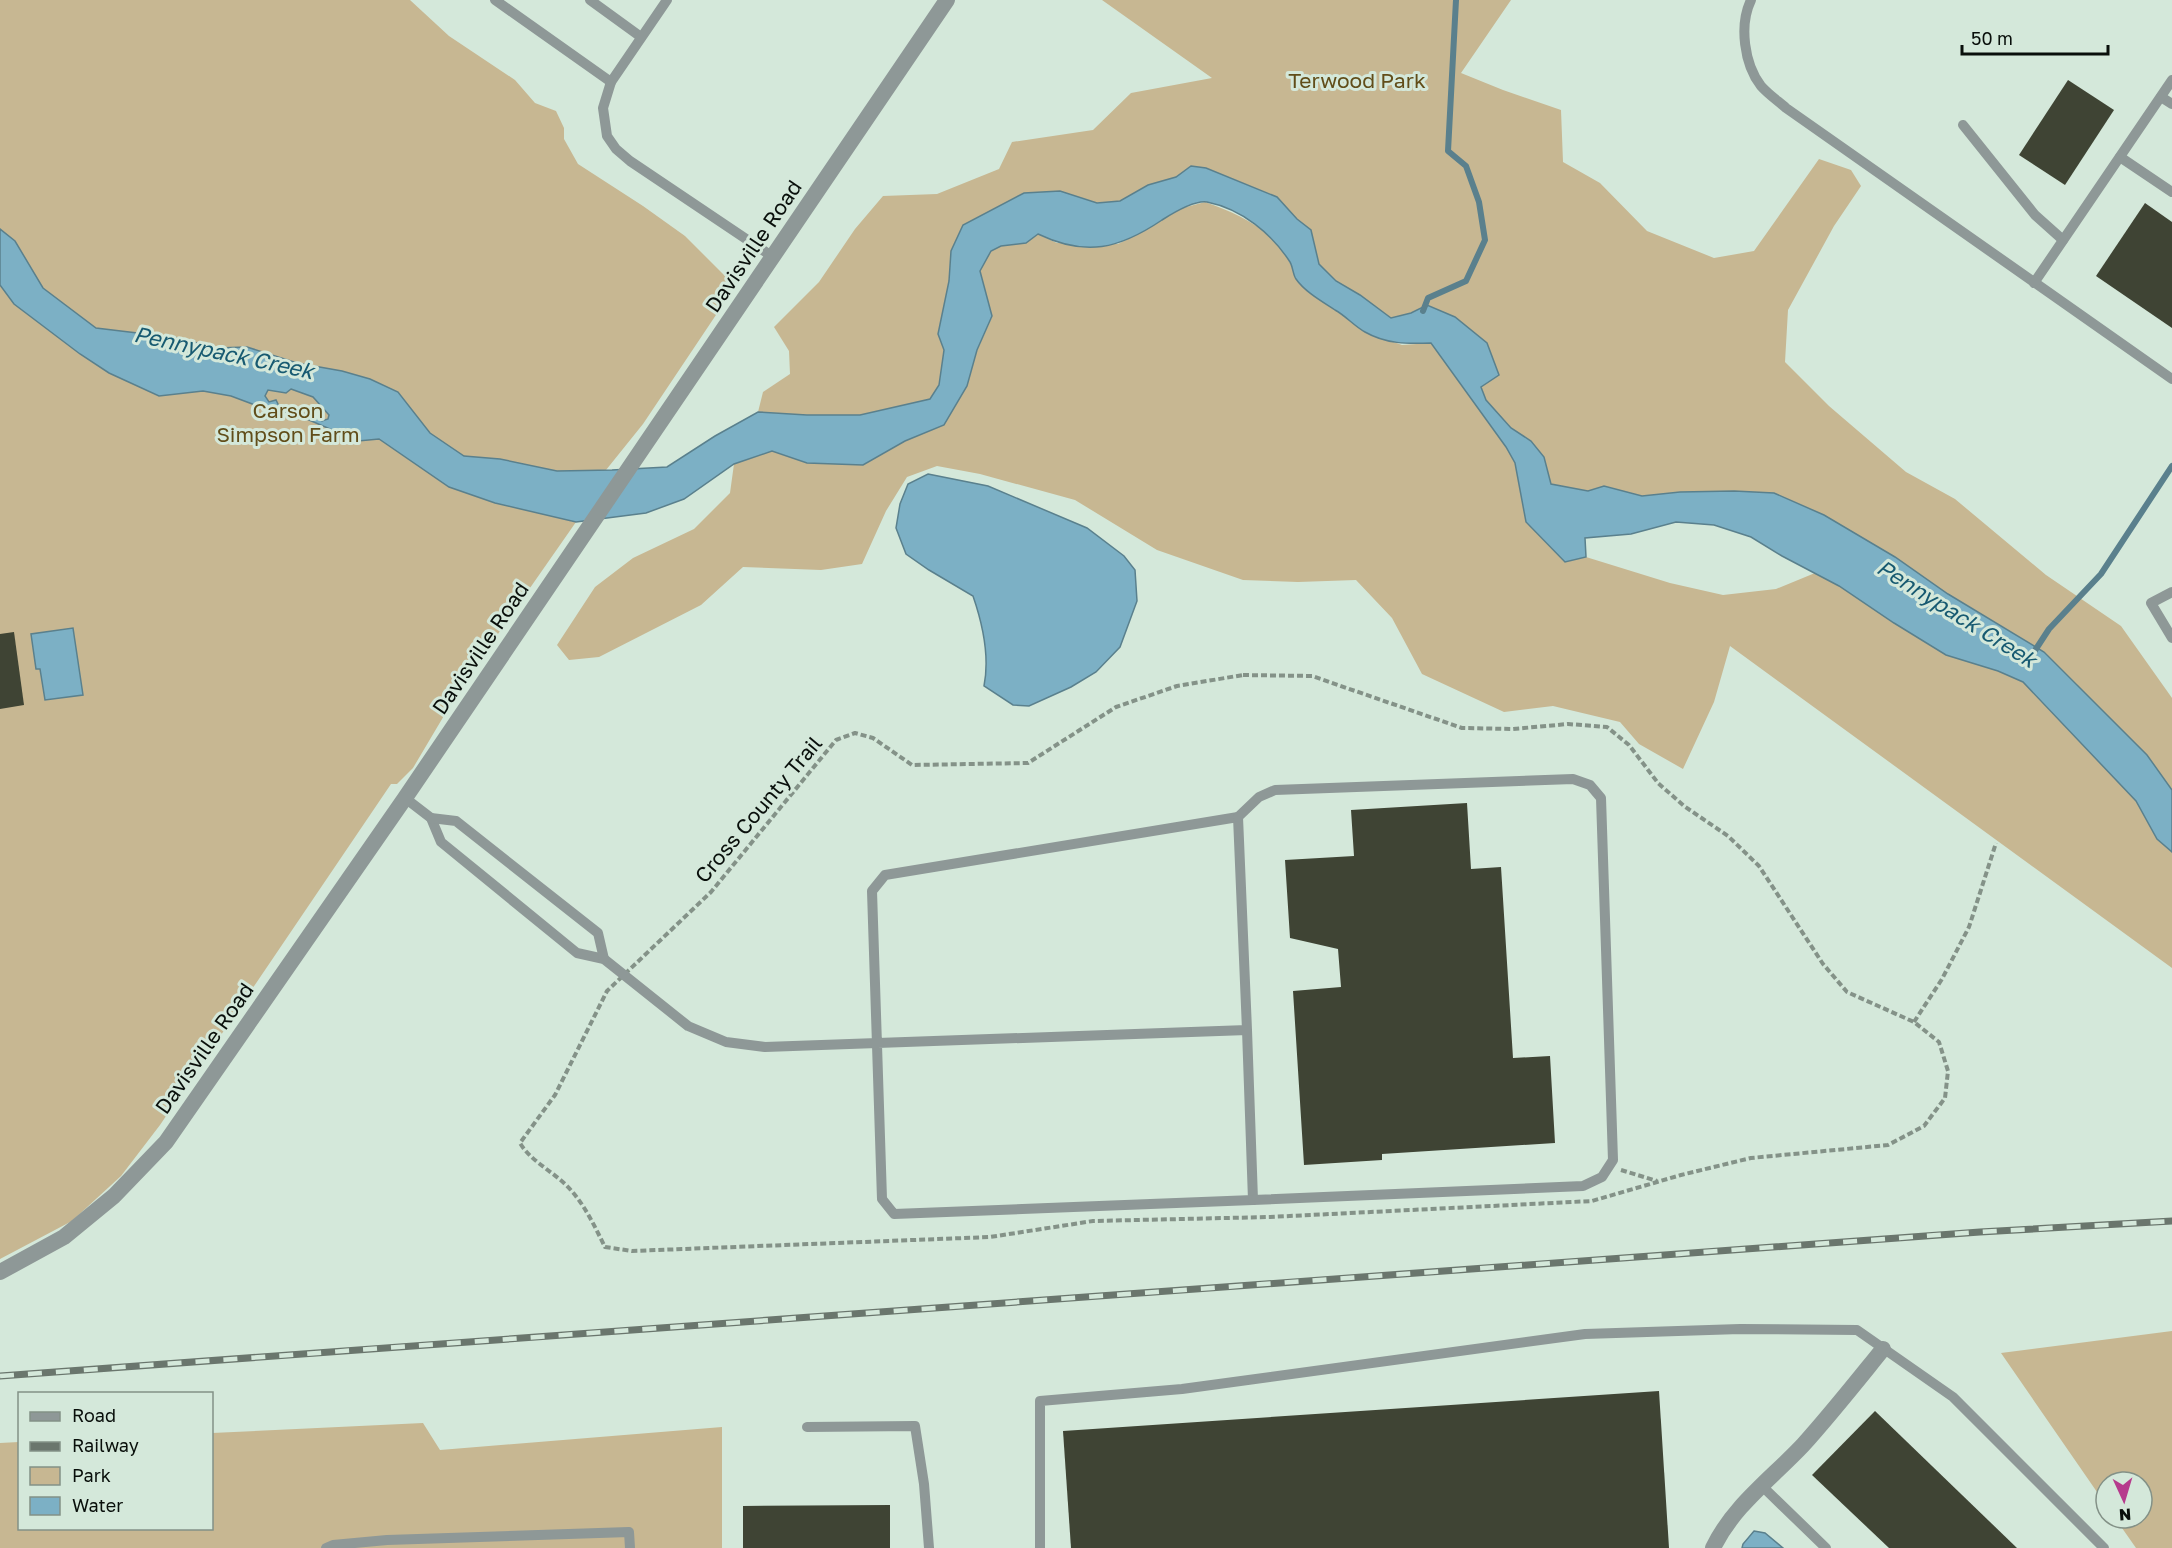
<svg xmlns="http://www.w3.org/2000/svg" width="2172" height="1548" font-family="'Golos Text',sans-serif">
<rect width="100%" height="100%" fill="#d4e8da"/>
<g fill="#c7b792">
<path d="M0,0H410L449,36L515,80L535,103L556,111L564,128V139L578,164L643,206L685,236L728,279L726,300L643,424L606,470L603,471L570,521L576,522L461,687L413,768L397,784H391L160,1125L121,1176L72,1221L0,1259Z"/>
<path d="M1102,0H1511L1461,73L1503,90L1561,110L1563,162L1600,183L1647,231L1714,258L1754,251L1819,159L1851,170L1861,186L1834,226L1788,310L1785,362L1829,406L1906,472L1955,499L2046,575L2121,626L2172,698V790L2147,755L2044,652L1948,594L1895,557L1774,493L1734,491L1680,492L1642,496L1604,486L1588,491L1551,484L1544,457L1531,441L1511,428L1486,400L1481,387L1427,305L1411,313L1391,319L1360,295L1336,281L1319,264L1311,230L1297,219L1277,197L1206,168L1191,166L1176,177L1148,185L1120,201L1097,203L1060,191L1024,193L963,225L951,251L949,281L938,334L944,350L939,385L930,399L860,415H807L758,412L763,392L790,374L789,351L774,327L819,282L855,229L883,196L937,194L999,169L1012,142L1093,130L1131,93L1212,78Z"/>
<path d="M1205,202C1243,215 1286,236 1295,278L1363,331L1402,345L1431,343L1506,447L1515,463L1526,522L1565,562L1586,557L1670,583L1723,595L1776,589L1815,573L1839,586L1894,623L1946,654L1998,671L2023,682L2136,801L2157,839L2172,852V968L1730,646L1714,702L1683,769L1639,744L1620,722L1553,706L1504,712L1422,674L1392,618L1356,580L1298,582L1243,580L1157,550L1075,500L980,474L937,466L907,477L886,511L862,564L821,570L743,567L701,605L599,657L569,660L557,645L595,587L633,558L694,529L730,493L734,464L772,451L807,463L905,441L944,425L992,317L980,271L991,251L1001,246L1026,243L1038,234L1057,243L1118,244L1153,226L1179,209Z"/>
<path d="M2172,1331V1548H2136L2115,1518H2142V1482H2106V1505L2001,1353Z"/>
<path d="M423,1423L440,1450L722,1427V1548H0V1443L19,1442L20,1528H212V1433Z"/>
</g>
<g fill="#7cb0c5" stroke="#5a808d" stroke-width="1.5" fill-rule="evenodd">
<path d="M1191,166L1206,168L1277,197L1297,219L1311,230L1319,264L1336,281L1360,295L1391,318L1411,313L1427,305L1455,317L1487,343L1499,375L1481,387L1486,400L1511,428L1531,441L1544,457L1551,484L1588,491L1604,486L1642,496L1680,492L1734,491L1774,493L1824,515L1895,557L1948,594L2044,652L2147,755L2172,790V852L2157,839L2136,801L2023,682L1998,671L1946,655L1894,623L1839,586L1782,556L1751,537L1714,525L1676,522L1631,534L1585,538L1586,557L1565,562L1526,522L1515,463L1506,447L1431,343C1407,344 1386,344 1365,332C1354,326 1346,316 1335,310C1323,302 1305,292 1296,279C1293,275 1293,267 1290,262C1272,234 1242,209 1207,202C1194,200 1173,213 1162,220C1119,249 1086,257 1038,234L1026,243L1001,246L991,251L980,271L992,316L977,350L967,386L944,425L905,441L863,465L807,463L772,451L734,464L684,499L646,513L576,522L495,503L449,487L379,439L358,441L295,414L271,411L231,396L203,391L159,396L109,373L80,354L14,304L0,285V229L15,241L43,288L96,328L179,338L216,348L247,347L297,363L342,371L370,379L398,392L430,433L464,456L500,459L557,471L612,470L667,467L715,436L758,412L807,415H860L930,399L939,385L944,350L938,334L949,281L951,251L963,225L1024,193L1060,191L1097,203L1120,201L1148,185L1176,177ZM291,389L313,397L329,415L328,419L322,421L314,414H304L295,408H280L276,400L269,402L265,396L268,390L286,393Z"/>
<path d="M928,474L988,486L1087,528L1124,556L1135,570L1137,601L1120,647L1096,672L1071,687L1029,706L1013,705L984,686C990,656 983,625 973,596L929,570L906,554L896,528L900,504L908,484Z"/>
<path d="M73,628L83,695L45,700L40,669H36L31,634Z"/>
<path d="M1754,1531L1765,1533L1783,1548H1742L1743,1544Z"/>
</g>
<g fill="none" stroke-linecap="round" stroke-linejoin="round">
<g stroke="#5a808d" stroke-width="6">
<path d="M1423,311L1428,298L1466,281L1485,240L1479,202L1466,166L1448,151L1456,0"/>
<path d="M2034,652L2049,629L2101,574L2172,466"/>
</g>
</g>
<g fill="#3f4434">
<path d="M2068,80L2114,110L2065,185L2019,155Z"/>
<path d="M2145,203L2172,222V328L2096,276Z"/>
<path d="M14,632L24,705L0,709V634Z"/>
<path d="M1467,803L1471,869L1501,867L1513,1058L1550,1056L1555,1143L1382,1154V1160L1304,1165L1293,991L1341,987L1338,949L1290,938L1285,860L1354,856L1351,810Z"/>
<path d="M1659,1391L1669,1548H1071L1063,1431Z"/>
<path d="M1875,1411L2017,1548H1889L1812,1475Z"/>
<path d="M890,1505V1548H743V1506Z"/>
</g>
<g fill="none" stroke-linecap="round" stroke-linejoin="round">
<g stroke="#849288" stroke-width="4" stroke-dasharray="6 3" stroke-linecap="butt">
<path d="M1243,675L1312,676L1462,728L1513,729L1568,724L1607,727L1629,745L1658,783L1684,806L1728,836L1759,866L1823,964L1847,992L1914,1022L1939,1042L1948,1071L1945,1098L1924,1126L1888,1145L1751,1158L1681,1175L1592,1201L1270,1217L1093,1221L990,1237L632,1251L605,1247C594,1225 583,1201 565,1184C550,1170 530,1160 520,1143L555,1095L607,991L711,892L836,740L855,733L873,738L912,765L1028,763L1116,707L1177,686Z"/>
<path d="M1914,1022L1942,979L1969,927L1996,843"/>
<path d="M1621,1170L1657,1181"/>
</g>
<g stroke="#8e9897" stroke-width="10">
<path d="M495,0L611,82"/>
<path d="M590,0L641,37"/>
<path d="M667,0L611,82L603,108L607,136L616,149L630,161L773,257"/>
<path d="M1751,0C1739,25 1744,64 1761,86C1768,94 1778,101 1786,108L2172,379"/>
<path d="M2161,97L2172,104"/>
<path d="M1963,125L2035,215L2063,240"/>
<path d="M2120,157L2172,192"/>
<path d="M2034,283L2172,80"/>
<path d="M2172,592L2151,603L2172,638"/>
<path d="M405,798L431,818L441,842L577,953L604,959L688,1026L726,1042L765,1047L1247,1030L1238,817L885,875L872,891L882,1199L894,1214L1253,1200L1247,1030"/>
<path d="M1238,817L1259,797L1275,790L1573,779L1590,785L1601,798L1613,1160L1602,1177L1583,1186L1253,1200"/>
<path d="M431,818L456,821L598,933L604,959"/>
<path d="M807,1427L915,1426L924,1484L929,1548"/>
<path d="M1761,1485L1826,1548"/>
<path d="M326,1548L333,1545L387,1540L629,1532L630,1548"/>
<path d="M1040,1548V1401L1182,1389L1585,1334L1740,1329L1857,1330L1953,1397L2104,1548"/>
</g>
<path stroke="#8e9897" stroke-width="16" d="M1713,1548C1733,1506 1772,1478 1803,1445C1831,1414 1857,1381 1883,1349"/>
<path stroke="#8e9897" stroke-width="16" d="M0,1272L64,1237L114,1196L166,1142L405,798L947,0"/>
<g stroke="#6a766d" stroke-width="7">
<path id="rail" d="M0,1376L1980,1232L2172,1221"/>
</g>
<use href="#rail" stroke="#d4e8da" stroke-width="4.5" stroke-dasharray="14" stroke-linecap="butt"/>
</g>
<g text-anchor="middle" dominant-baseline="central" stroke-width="6" stroke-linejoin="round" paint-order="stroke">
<g font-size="21" fill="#614d19" stroke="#d4e8da">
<text x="1357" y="80">Terwood Park</text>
<text x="288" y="410">Carson<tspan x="288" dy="24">Simpson Farm</tspan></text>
</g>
<g font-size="21" fill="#090f0b" stroke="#d4e8da">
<text transform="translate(753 246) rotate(-56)">Davisville Road</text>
<text transform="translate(480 648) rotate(-56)">Davisville Road</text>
<text transform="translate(758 809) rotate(-50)">Cross County Trail</text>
<text transform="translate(204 1048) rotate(-55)">Davisville Road</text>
</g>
<g font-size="22" font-style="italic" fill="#175a71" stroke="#d4e8da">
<text transform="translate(224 352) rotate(12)">Pennypack Creek</text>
<text transform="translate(1957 613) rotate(32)">Pennypack Creek</text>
</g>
</g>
<rect x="18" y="1392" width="195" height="138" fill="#d4e8da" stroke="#839187" stroke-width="1.5"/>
<rect x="30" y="1412" width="30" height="9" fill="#8e9897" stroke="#839187" stroke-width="1.5"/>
<text x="72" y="1422" font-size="18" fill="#090f0b">Road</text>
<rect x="30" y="1442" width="30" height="9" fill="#6a766d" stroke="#839187" stroke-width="1.5"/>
<text x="72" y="1452" font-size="18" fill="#090f0b">Railway</text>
<rect x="30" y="1467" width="30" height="18" fill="#c7b792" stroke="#839187" stroke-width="1.5"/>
<text x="72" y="1482" font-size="18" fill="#090f0b">Park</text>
<rect x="30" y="1497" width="30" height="18" fill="#7cb0c5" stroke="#839187" stroke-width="1.5"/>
<text x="72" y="1512" font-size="18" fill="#090f0b">Water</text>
<g transform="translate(2124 1500) rotate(176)"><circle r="28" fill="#d4e8da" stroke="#839187" stroke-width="1.5"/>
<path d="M0-4.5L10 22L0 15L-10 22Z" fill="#b63b8d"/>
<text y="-9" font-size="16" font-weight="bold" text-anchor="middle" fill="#090f0b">N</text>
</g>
<path d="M1962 45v9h146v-9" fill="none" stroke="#090f0b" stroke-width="3"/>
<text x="1971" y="45" font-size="18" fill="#090f0b" stroke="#d4e8da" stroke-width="4.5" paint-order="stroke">50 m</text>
</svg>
